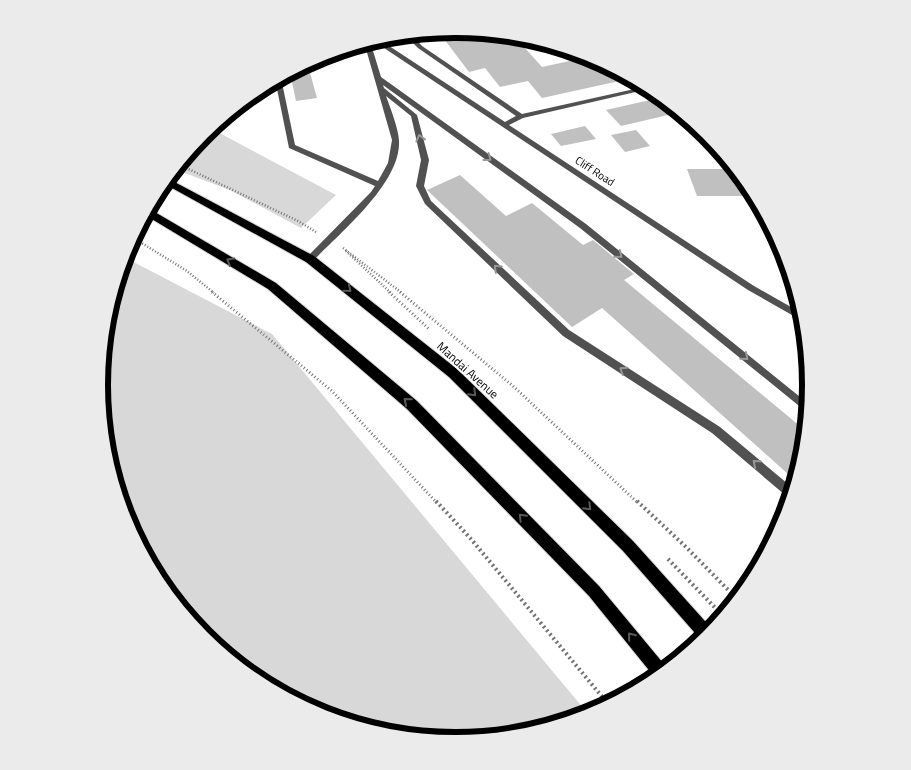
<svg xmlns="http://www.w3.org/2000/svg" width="911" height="770" font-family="'Titillium Web',sans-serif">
<rect width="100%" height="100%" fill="#fff"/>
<g fill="#d8d8d8">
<path d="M210,128L336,195L301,228L230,190L174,169Z"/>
<path d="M124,257L272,334L589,715L525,734L455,741L386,734L319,714L257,681L203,637L159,583L126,521L106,454L99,385L106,315Z"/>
</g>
<g fill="#c0c0c0">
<path d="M456,29L494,33L498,38L492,39L495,42L516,38L542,67L592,56L633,78L542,98L528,81L500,87L485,68L469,72L438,31Z"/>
<path d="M307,62L317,98L296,101L290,72Z"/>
<path d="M663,97L681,112L621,126L606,110Z"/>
<path d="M585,126L596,139L561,146L551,134Z"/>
<path d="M636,130L650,146L625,152L611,135Z"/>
<path d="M687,169H737L757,196H697Z"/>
<path d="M460,175L506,216L532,203L583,245L593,240L634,274L624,280L807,432L805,455L797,482L602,308L572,327L427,190Z"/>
</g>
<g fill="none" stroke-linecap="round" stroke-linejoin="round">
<g stroke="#dbdbdb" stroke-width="2">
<g id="primary">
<path d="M167,178L314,256L457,369L633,541L713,630L702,641L623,551L449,377L306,262L163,183Z"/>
<path d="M148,208L276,283L417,401L599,586L668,669L656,679L589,596L407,409L268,289L145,215Z"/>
</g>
</g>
<g stroke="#737373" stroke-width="2.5" stroke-dasharray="1 2" stroke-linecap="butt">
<path d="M178,164L298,221L316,232"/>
<path d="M132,237L187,271L214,293"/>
<path d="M343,248L402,293"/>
<path d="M346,251L391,293"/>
</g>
<g stroke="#737373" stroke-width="3" stroke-dasharray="1 2.5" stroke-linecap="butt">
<path d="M212,292L332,391L437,503"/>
<path d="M389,292L429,329"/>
<path d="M400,292L513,386L638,503"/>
</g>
<g stroke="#737373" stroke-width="4" stroke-dasharray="2 3" stroke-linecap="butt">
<path d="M436,501L471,539L609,705"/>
<path d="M637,501L686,547L738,600"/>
<path d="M668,559L724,617"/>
</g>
<g fill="#515151" fill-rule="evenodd">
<path d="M410,33L422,46L522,114L648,86L653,88L523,118L509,125L754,286L805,315L806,323L748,290L372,40L377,38L505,122L516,116L418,48L404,34Z"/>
<path d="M370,41L381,77L586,224L810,405L809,414L580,228L383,85L384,88L417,115L429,160L424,186L431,201L569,330L720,427L794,489L791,500L712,433L563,336L425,204L416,186L421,160L411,116L386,96C390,107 399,130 399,141C401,183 341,232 313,261H307V257L371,192L375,186L289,148L275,79L280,77L281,78L295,145L378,181L388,163L392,140L364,42Z"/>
</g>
<use href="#primary" fill="#000" fill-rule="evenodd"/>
</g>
<defs><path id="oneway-chevron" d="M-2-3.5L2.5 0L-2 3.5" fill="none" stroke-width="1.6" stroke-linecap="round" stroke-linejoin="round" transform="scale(1.25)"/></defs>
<g stroke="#979797">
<use href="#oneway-chevron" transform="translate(420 138) rotate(-104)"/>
<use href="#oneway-chevron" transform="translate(488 158) rotate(36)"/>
<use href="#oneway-chevron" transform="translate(619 255) rotate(39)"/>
<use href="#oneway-chevron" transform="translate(497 268) rotate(-137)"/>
<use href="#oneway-chevron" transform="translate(745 357) rotate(40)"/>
<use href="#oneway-chevron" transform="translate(623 370) rotate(-147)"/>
<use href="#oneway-chevron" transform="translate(756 463) rotate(-139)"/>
</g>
<g stroke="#595959">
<use href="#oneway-chevron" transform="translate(230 261) rotate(-149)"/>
<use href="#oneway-chevron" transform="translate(348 289) rotate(39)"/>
<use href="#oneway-chevron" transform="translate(473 393) rotate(45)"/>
<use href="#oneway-chevron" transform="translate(407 401) rotate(-139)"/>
<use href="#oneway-chevron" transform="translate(588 507) rotate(45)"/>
<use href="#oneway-chevron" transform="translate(522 517) rotate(-134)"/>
<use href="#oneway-chevron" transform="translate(631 636) rotate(-129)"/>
</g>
<g text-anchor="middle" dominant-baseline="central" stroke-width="4" stroke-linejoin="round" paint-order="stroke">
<g font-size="11" fill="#000" stroke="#fff">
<text transform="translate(595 171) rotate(33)">Cliff Road</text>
</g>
<g font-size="12" fill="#000" stroke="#fff">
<text transform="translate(468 370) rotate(42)">Mandai Avenue</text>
</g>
</g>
<path d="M0 0H911V770H0ZM108 385a347 347 0 1 1 694 0a347 347 0 1 1-694 0Z" fill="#ebebeb" fill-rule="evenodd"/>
<path fill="none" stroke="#000" stroke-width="6" d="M108 385a347 347 0 1 1 694 0a347 347 0 1 1-694 0Z"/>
</svg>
